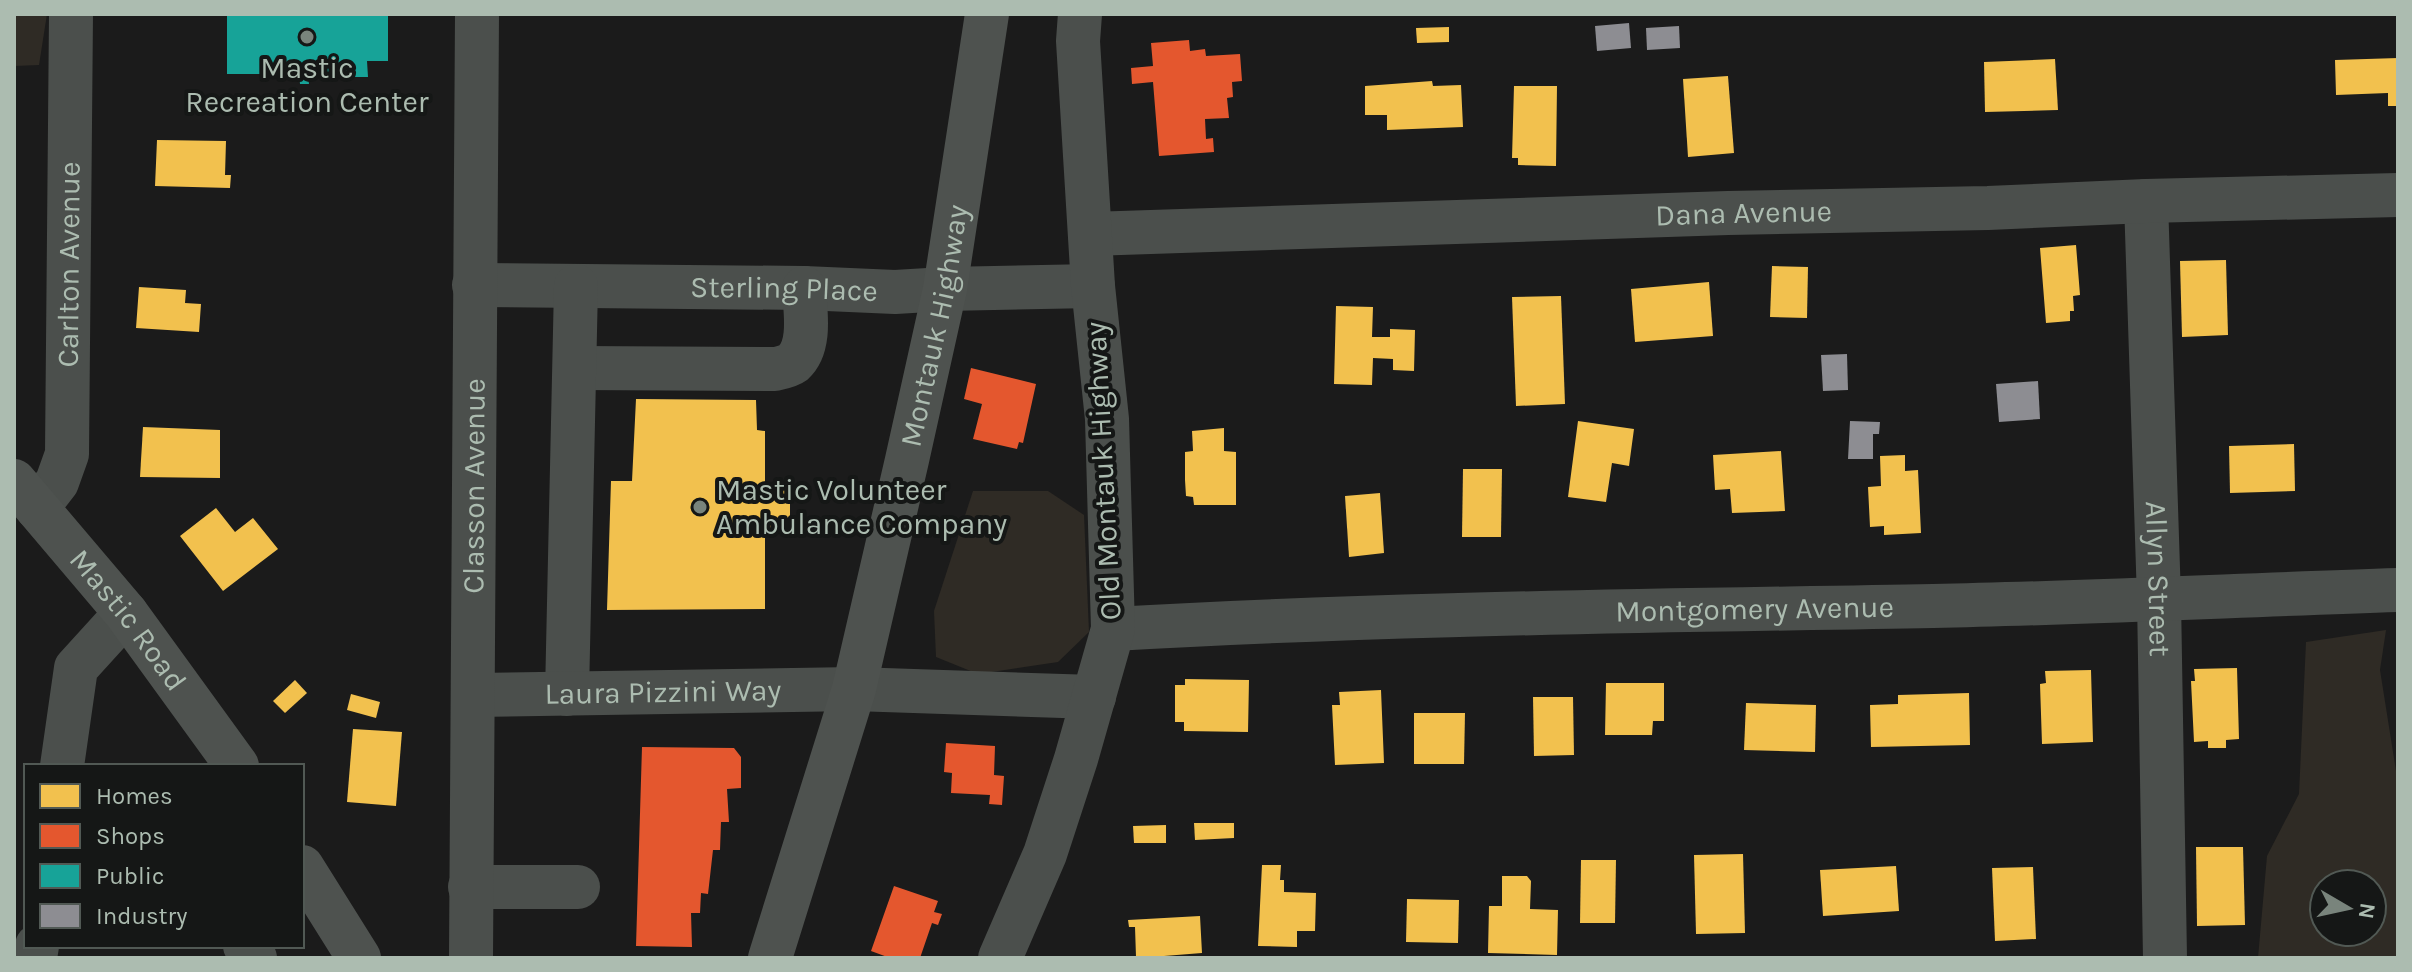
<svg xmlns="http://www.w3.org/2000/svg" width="2412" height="972" font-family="Karla,sans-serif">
<rect width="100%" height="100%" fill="#1b1b1b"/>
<g fill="#2f2b25" fill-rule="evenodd">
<path d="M14,14H47L39,65L14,66Z"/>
<path d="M973,491H1048L1084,515L1089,632L1058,662L978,674L936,657L934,611Z"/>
<path d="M2386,630L2380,670L2396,771L2398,801V958H2258L2267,856L2299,794L2306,642ZM2324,884H2372V932H2324Z"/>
</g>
<g fill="#f2c14e">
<path d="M1449,27V42L1417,43L1416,28Z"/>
<path d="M2398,58V106H2388V93L2336,95L2335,60Z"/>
<path d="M2055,59L2058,110L1985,112L1984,62Z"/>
<path d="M1728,76L1734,153L1688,157L1683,79Z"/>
<path d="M1432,81L1433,86L1461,85L1463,127L1387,130V115H1365V86Z"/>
<path d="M1514,86H1557L1556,166L1518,165V158H1512Z"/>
<path d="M157,140L226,141L225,175H231L230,188L155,186Z"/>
<path d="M2076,245L2080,295L2073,296L2074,311H2070V321L2046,323L2040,248Z"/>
<path d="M2226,260L2228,335L2182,337L2180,261Z"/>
<path d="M1772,266L1808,267L1807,318L1770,317Z"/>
<path d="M1709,282L1713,336L1635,342L1631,289Z"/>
<path d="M139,287L186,290L185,303L201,304L199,332L136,328Z"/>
<path d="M1561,296L1565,404L1516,406L1512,297Z"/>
<path d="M1336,306L1373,307L1372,337H1390V329L1415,330L1414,371L1393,370V359L1373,358L1372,385L1334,384Z"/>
<path d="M636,399L756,400L757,430L765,431V485L790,486V528H765V609L607,610L611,481H632Z"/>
<path d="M1578,421L1634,429L1629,466L1612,463L1606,502L1568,497Z"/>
<path d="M143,427L220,430V478L140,477Z"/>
<path d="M1224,428V451L1236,452V505H1194L1193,497L1186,496L1185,480V452L1193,451L1192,431Z"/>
<path d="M2294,444L2295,491L2230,493L2229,446Z"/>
<path d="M1781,451L1785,511L1732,513L1730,489L1715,490L1713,455Z"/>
<path d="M1905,455V471L1918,470L1921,533L1884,535V526L1870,527L1868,487L1881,486L1880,456Z"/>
<path d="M1463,469H1502L1501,537H1462Z"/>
<path d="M1380,493L1384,553L1349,557L1345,496Z"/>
<path d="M216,508L235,532L253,518L278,549L223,591L180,536Z"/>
<path d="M2237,668L2239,739L2226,740V748H2208V741L2194,742L2191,681H2195L2194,669Z"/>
<path d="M2091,670L2093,742L2042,744L2040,684L2046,683L2045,671Z"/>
<path d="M1185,679L1249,680L1248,732L1184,731V722H1175V685H1185Z"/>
<path d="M295,680L307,693L285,713L273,701Z"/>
<path d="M1606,683H1664V721H1653L1652,735H1605Z"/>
<path d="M1381,690L1384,763L1335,765L1332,705H1340L1339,692Z"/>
<path d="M1969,693L1970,745L1871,747L1870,705L1898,704V695Z"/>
<path d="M351,694L380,702L376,718L347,710Z"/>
<path d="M1533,697H1573L1574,755L1534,756Z"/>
<path d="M1746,703L1816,705L1815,752L1744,750Z"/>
<path d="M1414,713H1465L1464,764H1414Z"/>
<path d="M353,729L402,732L396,806L347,802Z"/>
<path d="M1194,823H1234V838L1195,840Z"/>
<path d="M1166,825V843H1134L1133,826Z"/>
<path d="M2196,847H2243L2245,925L2197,926Z"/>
<path d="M1743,854L1745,933L1696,934L1694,855Z"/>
<path d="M1581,860H1616L1615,923H1580Z"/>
<path d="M1262,865H1281L1280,880H1284V892L1316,893L1315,931H1297V947L1258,946Z"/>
<path d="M1896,866L1899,911L1823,916L1820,870Z"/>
<path d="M2033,867L2036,939L1995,941L1992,868Z"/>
<path d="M1502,876H1527L1531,881L1530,909L1558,910L1557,955L1488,953L1489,906H1502Z"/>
<path d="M1407,899L1459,900L1458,943L1406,942Z"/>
<path d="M1200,916L1202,953L1164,956V958L1136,957L1135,927H1129L1128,920Z"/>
</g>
<g fill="#e4572e">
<path d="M1189,40L1190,51L1205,49L1206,56L1240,54L1242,81L1232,82L1233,97L1227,98L1229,118L1205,119L1206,139L1213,138L1214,152L1159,156L1153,82L1132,84L1131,68L1153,66L1151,43Z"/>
<path d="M971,368L1036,384L1023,443L1019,442L1017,449L973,439L982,404L964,399Z"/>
<path d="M946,743L995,746L994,775L1004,776L1002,805L989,804L990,795L951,793L952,773L944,772Z"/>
<path d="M642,747L734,748L741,757V788L727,789L729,822H721L720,850H713L708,894L701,893L700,913H691L692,947L636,946Z"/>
<path d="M894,886L938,901L934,912L942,914L938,925L932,923L920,958H890L871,951Z"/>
</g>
<path fill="#17a398" d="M227,14H388V61H367L368,77H308L309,84H300L299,74H227Z"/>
<g fill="#8d8d92">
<path d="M1629,23L1631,48L1597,51L1595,26Z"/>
<path d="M1679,26L1680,48L1647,50L1646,28Z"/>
<path d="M1847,354L1848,390L1823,391L1821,355Z"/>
<path d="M2038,381L2040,419L1999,422L1996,384Z"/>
<path d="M1850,421L1880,422L1879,434H1873V459H1848Z"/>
</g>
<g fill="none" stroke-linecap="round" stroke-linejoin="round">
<g stroke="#4b4f4c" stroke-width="44">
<path id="s1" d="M2146,201L2159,599L2165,958"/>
<path id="s2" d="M1090,234L1728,213L1988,208L2146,201L2398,195"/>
<path id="s3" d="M474,285L804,288L895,292L945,289L1093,286"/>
<path d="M576,368L775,369C780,368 789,366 793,363C812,346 805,310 804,288"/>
<path id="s4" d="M37,508L57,482L67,454L71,14"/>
<path id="s5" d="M1113,629C1386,613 1660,611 1933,606C2088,603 2243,595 2398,590"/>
<path d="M567,694L576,286"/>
<path id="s6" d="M473,695L854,689L1094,697"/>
<path d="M62,766L76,668L126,613"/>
<path d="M470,887H578"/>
<path d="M245,946L255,958"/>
<path d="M35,958L37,946"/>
<path id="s7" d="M471,958L477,14"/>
<path d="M1000,958L1045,854L1076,759L1113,629L1107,419L1093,286L1078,41L1080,14"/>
</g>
<g stroke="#4e524f" stroke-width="44">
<path id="s8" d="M14,481L126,613L237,766"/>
<path d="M302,867L359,958"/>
<path id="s9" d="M770,958L854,689L907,460L945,289L987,14"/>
</g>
</g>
<g fill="#79847c" stroke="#151716" stroke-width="3">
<circle cx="307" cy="37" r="8"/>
<circle cx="700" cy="507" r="8"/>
</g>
<g text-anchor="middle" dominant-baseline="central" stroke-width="8" stroke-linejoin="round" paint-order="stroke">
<g font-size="30" fill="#acbcb0" stroke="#151716">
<text x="307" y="68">Mastic<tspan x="307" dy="34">Recreation Center</tspan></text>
<text x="716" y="490" text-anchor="start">Mastic Volunteer<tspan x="716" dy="34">Ambulance Company</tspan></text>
</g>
<g font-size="30" fill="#acbcb0" stroke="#151716">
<text stroke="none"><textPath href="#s2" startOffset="654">Dana Avenue</textPath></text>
<text stroke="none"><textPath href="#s4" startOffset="252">Carlton Avenue</textPath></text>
<text stroke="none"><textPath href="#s3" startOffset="310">Sterling Place</textPath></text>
<text stroke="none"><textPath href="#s9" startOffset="654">Montauk Highway</textPath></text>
<text transform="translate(1103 471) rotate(-93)">Old Montauk Highway</text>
<text stroke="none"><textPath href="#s7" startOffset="472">Classon Avenue</textPath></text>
<text stroke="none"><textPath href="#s1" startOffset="378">Allyn Street</textPath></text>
<text stroke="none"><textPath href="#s5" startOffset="642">Montgomery Avenue</textPath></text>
<text stroke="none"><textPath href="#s8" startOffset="180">Mastic Road</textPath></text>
<text stroke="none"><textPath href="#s6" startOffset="190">Laura Pizzini Way</textPath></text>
</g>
</g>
<rect width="2412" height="972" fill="none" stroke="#acbcb0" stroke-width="32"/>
<rect x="24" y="764" width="280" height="184" fill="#151716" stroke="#515954" stroke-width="2"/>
<rect x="40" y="784" width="40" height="24" fill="#f2c14e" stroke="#515954" stroke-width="2"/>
<text x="96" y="804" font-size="24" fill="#acbcb0">Homes</text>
<rect x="40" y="824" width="40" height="24" fill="#e4572e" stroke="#515954" stroke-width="2"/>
<text x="96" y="844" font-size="24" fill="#acbcb0">Shops</text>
<rect x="40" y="864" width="40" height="24" fill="#17a398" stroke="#515954" stroke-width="2"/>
<text x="96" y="884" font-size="24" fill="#acbcb0">Public</text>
<rect x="40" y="904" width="40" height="24" fill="#8d8d92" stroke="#515954" stroke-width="2"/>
<text x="96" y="924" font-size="24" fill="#acbcb0">Industry</text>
<g transform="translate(2348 908) rotate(99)"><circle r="38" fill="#151716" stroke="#515954" stroke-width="2"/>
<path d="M0-6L14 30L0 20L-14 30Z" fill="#79847c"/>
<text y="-12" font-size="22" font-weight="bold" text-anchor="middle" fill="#acbcb0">N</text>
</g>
</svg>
